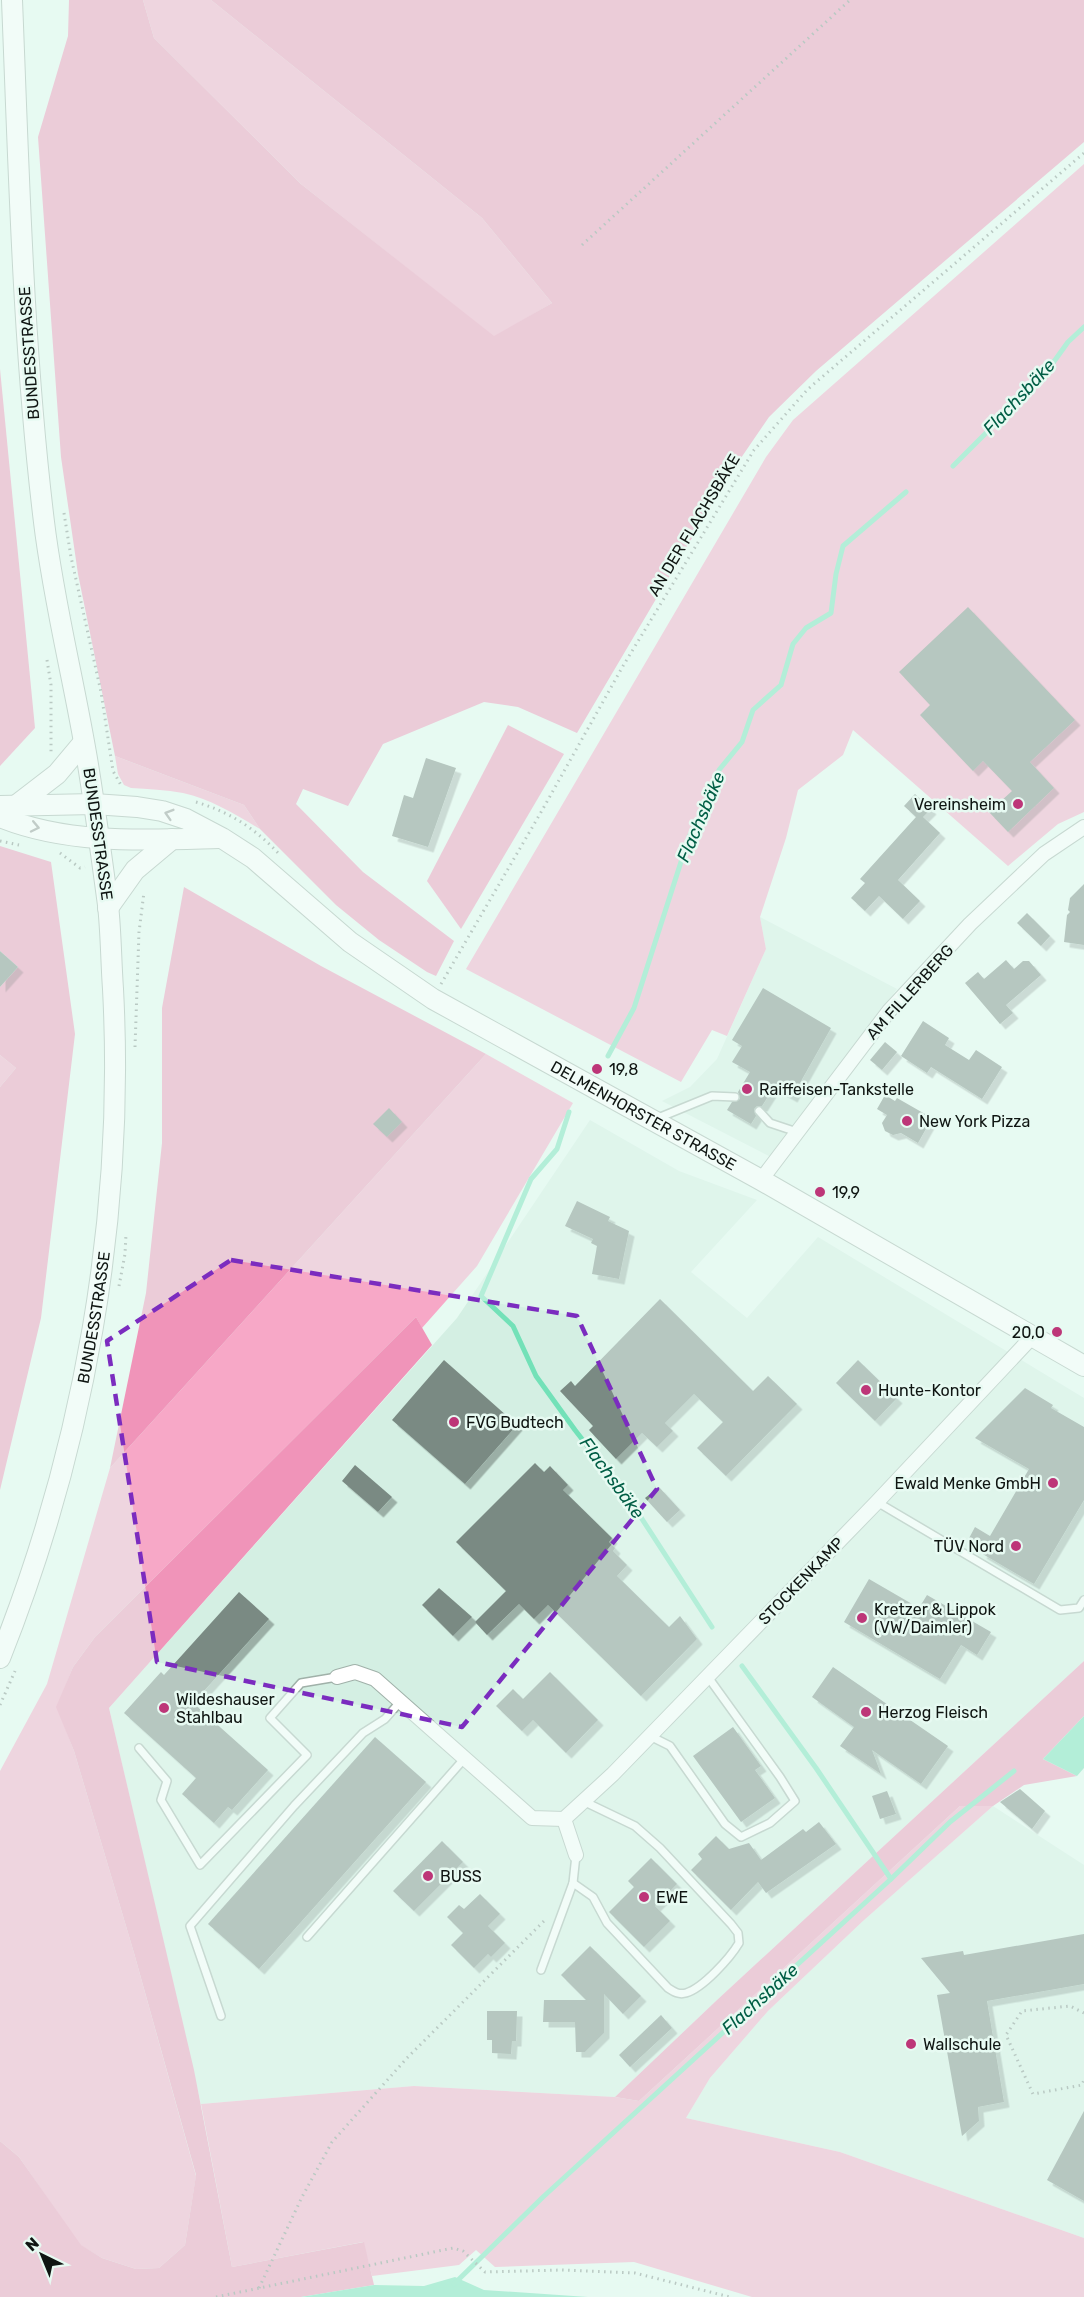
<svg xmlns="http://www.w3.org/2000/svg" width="1084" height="2297" font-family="Rubik,sans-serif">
<defs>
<filter id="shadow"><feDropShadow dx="5.5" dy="5.5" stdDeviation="0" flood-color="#0004"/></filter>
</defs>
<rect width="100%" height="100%" fill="#e7faf2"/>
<g fill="#d4efe3">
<path d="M760,917L897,989L771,1157L662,1101L690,1087L717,1059L766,949Z"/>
<path d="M590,1120L679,1171L757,1200L691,1272L747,1318L818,1237L1084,1398V1661L717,2000L615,2097L414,2086L201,2104L109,1708L457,1318Z"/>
<path d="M993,1806L1084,1865V2238L840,2152L686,2118L710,2078L768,2011L863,1921Z"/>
</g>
<g fill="#f7a8c7">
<path d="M143,0H211L482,218L552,303L494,337L301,184L154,38Z"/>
<path d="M1084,164V812L1058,824L1008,866L853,730L843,755L798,790L786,838L760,917L766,949L727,1036L712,1030L681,1082L466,969L766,457L793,420Z"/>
<path d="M115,756L244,805L260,829C236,815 211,799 183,793C166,790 148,789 131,788L124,785L118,774Z"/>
<path d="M486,1054L573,1103L477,1266L422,1328L416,1317L95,1637L73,1667L57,1707L74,1751L134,1953L196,2176L185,2245L159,2268L136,2269L102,2258L80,2245L19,2157L0,2141V1771L47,1684L110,1468Z"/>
<path d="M0,1055L16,1068L0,1087Z"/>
<path d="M960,1806H993L863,1921L768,2011L710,2078L686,2118L840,2152L1084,2238V2297H752L634,2262L495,2267L476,2250L459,2265L372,2276L363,2242L232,2267L201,2104L414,2086L615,2097L639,2101Z"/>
</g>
<g fill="#f094b9">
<path d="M69,0H143L154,38L301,184L494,336L552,303L482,218L211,0H1084V142L816,371L769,417L728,477L577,733L518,707L484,702L383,744L348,806L303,789L296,804L363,872L454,941L436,976L427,972L379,940L336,905L260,829L244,805L115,756L78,574L61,457L38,137L68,36Z"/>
<path d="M0,369L35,728L0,766Z"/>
<path d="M508,725L564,754L461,929L427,881Z"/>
<path d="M0,846L51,862L75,1034L41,1318L0,1490V1087L16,1068L0,1055V987L18,967L0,951Z"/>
<path d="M184,887L321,966L486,1054L110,1468L146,1293L162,1143V1008Z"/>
<path d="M416,1317L432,1345L109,1708L194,2070L232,2267L364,2242L374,2285L301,2297H0V2141L19,2157L81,2245L102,2258L136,2269L159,2268L185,2245L196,2175L134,1953L74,1751L56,1707L73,1667L95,1637Z"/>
<path d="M1084,1661V1716L1043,1759L1077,1776L1024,1785L993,1806H960L639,2101L615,2097L717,2000Z"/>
</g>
<g fill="#73e1b8">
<path d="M1084,1716V1768L1077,1776L1043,1759Z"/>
<path d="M455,2277L484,2290L588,2297H301L374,2285L424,2286Z"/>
</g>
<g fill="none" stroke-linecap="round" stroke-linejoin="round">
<g stroke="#73e1b8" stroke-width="5">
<path d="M953,466L1045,374L1068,342L1084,327"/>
<path d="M608,1056L634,1008L689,837L716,787L719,770L742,742L753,710L781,685L793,644L806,628L831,613L836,574L843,546L906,492"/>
<path d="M569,1112L557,1149L531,1179L481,1296L513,1326L536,1376L575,1430L631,1502L712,1627"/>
<path d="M891,1879L950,1822L1014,1771"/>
<path d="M454,2284L543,2197L891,1879L816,1768L742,1666"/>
</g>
</g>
<g fill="#7a8a83" filter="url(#shadow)">
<path d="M968,607L1075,720L1030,762L1054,788L1008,832L989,812L1012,791L983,761L973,771L920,715L930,705L899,672Z"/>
<path d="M426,758L456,768L428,847L392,836L404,795L413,798Z"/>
<path d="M915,794L931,809L923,817L940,833L898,880L920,901L903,919L879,896L865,911L851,898L865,883L860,879L916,817L904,806Z"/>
<path d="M1084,884V945L1064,942L1067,915L1070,912L1068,910L1070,898Z"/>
<path d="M1027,913L1050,936L1041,946L1017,923Z"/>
<path d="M0,951L18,967L0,987Z"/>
<path d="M1006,960L1014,969L1023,961H1029L1041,975L1006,1005L1013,1013L1000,1024L965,983L978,972L984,979Z"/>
<path d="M763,988L831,1028L792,1097L774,1087L762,1106H757L754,1109L756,1116L751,1124L727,1110L732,1102L740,1099L738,1092L750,1072L732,1062L742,1046L732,1040Z"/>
<path d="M923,1021L949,1038L945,1045L969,1060L976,1050L1002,1067L982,1099L931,1067L927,1073L901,1056Z"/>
<path d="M885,1042L897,1052L882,1070L870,1060Z"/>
<path d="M885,1095L895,1101L897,1098L932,1118L918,1143L901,1133L893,1135L885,1131L882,1123L887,1115L877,1109Z"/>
<path d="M389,1108L402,1122L387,1137L373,1124Z"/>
<path d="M577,1201L610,1217L608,1221L629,1231L619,1279L592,1274L597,1246L591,1243L593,1239L565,1226Z"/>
<path d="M660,1299L753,1391L768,1376L797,1404L726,1476L697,1448L723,1422L694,1394L665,1423L673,1431L657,1447L642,1433L616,1459L589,1430L593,1426L560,1391L571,1381L575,1386Z"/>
<path d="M444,1360L517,1425L465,1484L392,1420Z"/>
<path d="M858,1360L897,1398L875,1421L836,1383Z"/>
<path d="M1025,1388L1053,1405L1051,1408L1084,1427V1500L1034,1584L981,1553L983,1551L967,1542L975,1527L990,1536L1029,1469L975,1438Z"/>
<path d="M535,1463L544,1472L550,1466L568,1485L563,1490L612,1538L609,1542L615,1548L613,1551L627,1565L617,1576L669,1627L680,1616L697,1639L641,1696L548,1605L534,1619L519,1604L487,1635L475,1622L506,1591L456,1542Z"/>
<path d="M355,1465L392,1497L378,1512L342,1481Z"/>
<path d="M659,1487L680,1510L667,1522L645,1498Z"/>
<path d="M869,1579L919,1608L927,1595L991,1632L977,1655L961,1645L940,1679L844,1622Z"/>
<path d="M439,1588L472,1617L453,1636L422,1605Z"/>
<path d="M239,1592L269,1619L193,1703L268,1770L232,1810L228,1807L214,1823L182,1794L196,1778L124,1713L161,1672L164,1675Z"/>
<path d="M833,1667L948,1746L921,1784L872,1750L881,1774L840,1746L854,1727L812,1697Z"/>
<path d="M550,1672L598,1720L566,1753L533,1720L522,1731L496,1706L513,1689L523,1699Z"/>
<path d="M733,1727L761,1766L755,1770L775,1798L741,1822L693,1756Z"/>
<path d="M375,1737L426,1782L259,1969L208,1924Z"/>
<path d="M1020,1789L1045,1811L1032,1829L1000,1802Z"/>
<path d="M887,1791L896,1814L880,1819L872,1796Z"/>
<path d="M819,1822L836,1844L766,1893L758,1882L731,1910L691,1870L702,1859L698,1854L716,1836L729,1849L749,1843L761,1860L803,1829L806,1832Z"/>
<path d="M442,1841L463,1862L414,1911L393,1891Z"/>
<path d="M651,1858L677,1884L655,1906L670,1921L644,1947L609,1912L634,1887L628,1881Z"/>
<path d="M480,1894L500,1914L488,1926L505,1943L491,1957L488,1954L474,1968L451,1945L463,1933L447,1917L459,1905L464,1909Z"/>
<path d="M1084,1934V1984L987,2001L1004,2102L978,2107L979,2121L962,2136L937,1995L950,1993L921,1958L963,1951L964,1955Z"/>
<path d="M590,1946L641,1996L623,2014L604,1994V2033L585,2052H576L575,2022H543L544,2000H586L561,1975Z"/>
<path d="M487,2011H517L516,2041H512L511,2054L492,2053V2040H487Z"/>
<path d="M661,2015L672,2028L630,2067L619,2055Z"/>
<path d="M1084,2111V2201L1047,2180Z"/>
</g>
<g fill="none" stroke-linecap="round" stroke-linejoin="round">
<g stroke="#a0b1a9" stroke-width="10">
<g id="service">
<path d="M759,1111L770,1123L797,1132"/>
<path d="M658,1118L712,1096L735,1097"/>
<path d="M877,1502L1060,1610L1079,1608L1084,1600"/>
<path d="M650,1736L670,1746L725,1824L741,1837L770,1823L795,1801L780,1777L708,1677"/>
<path d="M139,1748L167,1781L161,1800L200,1865L307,1755L270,1718L301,1683L337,1677"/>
<path d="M573,1883L593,1897L607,1923L668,1988C674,1992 679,1995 686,1993C703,1988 730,1958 739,1943L738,1933L731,1924L660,1848L635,1826L583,1801"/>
<path d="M307,1937L464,1759"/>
<path d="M541,1970L573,1883L576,1855"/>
<path d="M221,2016L190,1926L294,1806L363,1733L385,1719L400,1702"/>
</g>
</g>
<g stroke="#a0b1a9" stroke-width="16">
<g id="minor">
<path d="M761,1180L889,1011L970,924L1044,854L1084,827"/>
<path d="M337,1677L355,1672L375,1679L532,1818L564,1819"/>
<path d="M576,1855L564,1819L613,1774L877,1502L1032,1337"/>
</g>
</g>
<g stroke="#a0b1a9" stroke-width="22">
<g id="secondary">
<path d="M18,804L57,774L83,743"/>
<path id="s1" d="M0,806L94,804L137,807L162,811L186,819L222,838L253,858L350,942L433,999L761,1180L1084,1366"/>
<path d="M0,817C68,845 147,840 219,838"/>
<path d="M108,908L135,870L172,839"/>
<path id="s2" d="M0,1658C84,1447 125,1216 113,989C111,961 111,932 108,905C102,860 96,815 89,771C76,688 54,606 44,522C23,349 19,174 12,0"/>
</g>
</g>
<g stroke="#828f8a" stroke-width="3" stroke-dasharray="1.5 4.5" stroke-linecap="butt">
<path d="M582,245L850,0"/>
<path d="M64,513L71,557L101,692L113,771L122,787"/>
<path d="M47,660L51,685V752"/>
<path d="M196,802C230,812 256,829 280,855"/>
<path d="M0,841L19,845"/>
<path d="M60,853L80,868L85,867"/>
<path d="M441,984L540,814L623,666L754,450L808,389L1084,153"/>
<path d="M135,1047L139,932L144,892"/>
<path d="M119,1286L125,1254L126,1234"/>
<path d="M0,1705L15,1671"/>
<path d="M1084,2013L1070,2006L1022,2011L1006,2035L1033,2094L1082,2085L1084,2080"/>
<path d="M259,2288L302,2197L332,2142L407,2058L547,1918"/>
<path d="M216,2297L453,2248L463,2251L485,2272L562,2270L635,2273L730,2297"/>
</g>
<use href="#service" stroke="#fff" stroke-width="7"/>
<use href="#minor" stroke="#fff" stroke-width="14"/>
<use href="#secondary" stroke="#fff" stroke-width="20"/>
</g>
<defs><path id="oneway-chevron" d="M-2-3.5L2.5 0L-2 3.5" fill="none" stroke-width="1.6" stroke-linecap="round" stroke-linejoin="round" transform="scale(1.5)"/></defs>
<g stroke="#939694">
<use href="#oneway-chevron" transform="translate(169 814) rotate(-163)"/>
<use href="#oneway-chevron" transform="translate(35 827) rotate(12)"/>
</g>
<path d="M0 0H1084V2297H0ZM231,1260L577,1316L657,1489L462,1727L157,1662L107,1341Z" fill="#e7faf2" fill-opacity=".55" fill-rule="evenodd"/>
<path fill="none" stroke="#7b2cbf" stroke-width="4.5" stroke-dasharray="12 8" stroke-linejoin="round" d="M231,1260L577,1316L657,1489L462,1727L157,1662L107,1341Z"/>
<g fill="#bd3678" stroke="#e7faf2" stroke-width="2">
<circle cx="1018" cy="804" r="6"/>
<circle cx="597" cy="1069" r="6"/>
<circle cx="747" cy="1089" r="6"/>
<circle cx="907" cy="1121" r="6"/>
<circle cx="820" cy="1192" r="6"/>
<circle cx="1057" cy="1332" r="6"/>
<circle cx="866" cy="1390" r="6"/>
<circle cx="454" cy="1422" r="6"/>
<circle cx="1053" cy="1483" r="6"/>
<circle cx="1016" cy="1546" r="6"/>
<circle cx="862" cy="1618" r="6"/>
<circle cx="164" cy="1708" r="6"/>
<circle cx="866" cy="1712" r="6"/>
<circle cx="428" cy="1876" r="6"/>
<circle cx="644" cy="1897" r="6"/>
<circle cx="911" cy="2044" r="6"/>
</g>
<g text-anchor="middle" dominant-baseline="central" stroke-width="5" stroke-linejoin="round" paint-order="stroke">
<g font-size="16" fill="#0f1512" stroke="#e7faf2">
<text transform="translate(29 353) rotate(-94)">BUNDESSTRASSE</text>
<text transform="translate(694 525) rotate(-59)">AN DER FLACHSBÄKE</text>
<text transform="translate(98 834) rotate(82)">BUNDESSTRASSE</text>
<text transform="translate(910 992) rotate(-48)">AM FILLERBERG</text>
<text stroke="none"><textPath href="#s1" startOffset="735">DELMENHORSTER STRASSE</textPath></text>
<text stroke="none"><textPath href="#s2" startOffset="354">BUNDESSTRASSE</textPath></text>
<text transform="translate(801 1581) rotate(-46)">STOCKENKAMP</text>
</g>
<g font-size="16" fill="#0f1512" stroke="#e7faf2" text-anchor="start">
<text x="1006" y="804" text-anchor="end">Vereinsheim</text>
<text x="609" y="1069">19,8</text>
<text x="759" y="1089">Raiffeisen-Tankstelle</text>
<text x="919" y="1121">New York Pizza</text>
<text x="832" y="1192">19,9</text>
<text x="1045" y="1332" text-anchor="end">20,0</text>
<text x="878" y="1390">Hunte-Kontor</text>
<text x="466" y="1422">FVG Budtech</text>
<text x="1041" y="1483" text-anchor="end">Ewald Menke GmbH</text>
<text x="1004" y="1546" text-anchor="end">TÜV Nord</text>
<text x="874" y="1609">Kretzer &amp; Lippok<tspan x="874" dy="18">(VW/Daimler)</tspan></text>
<text x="176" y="1699">Wildeshauser<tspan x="176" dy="18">Stahlbau</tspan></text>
<text x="878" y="1712">Herzog Fleisch</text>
<text x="440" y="1876">BUSS</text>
<text x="656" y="1897">EWE</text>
<text x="923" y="2044">Wallschule</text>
</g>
<g font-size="18" font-style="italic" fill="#005e45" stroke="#e7faf2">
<text transform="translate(1019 397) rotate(-47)">Flachsbäke</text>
<text transform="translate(701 817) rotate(-67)">Flachsbäke</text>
<text transform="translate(612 1478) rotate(54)">Flachsbäke</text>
<text transform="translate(760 1999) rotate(-42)">Flachsbäke</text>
</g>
</g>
<g transform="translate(42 2255) rotate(317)" stroke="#e7faf2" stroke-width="4.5" paint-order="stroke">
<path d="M0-4.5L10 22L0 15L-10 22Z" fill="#0f1512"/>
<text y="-9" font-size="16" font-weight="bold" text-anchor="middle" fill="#0f1512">N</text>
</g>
</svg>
